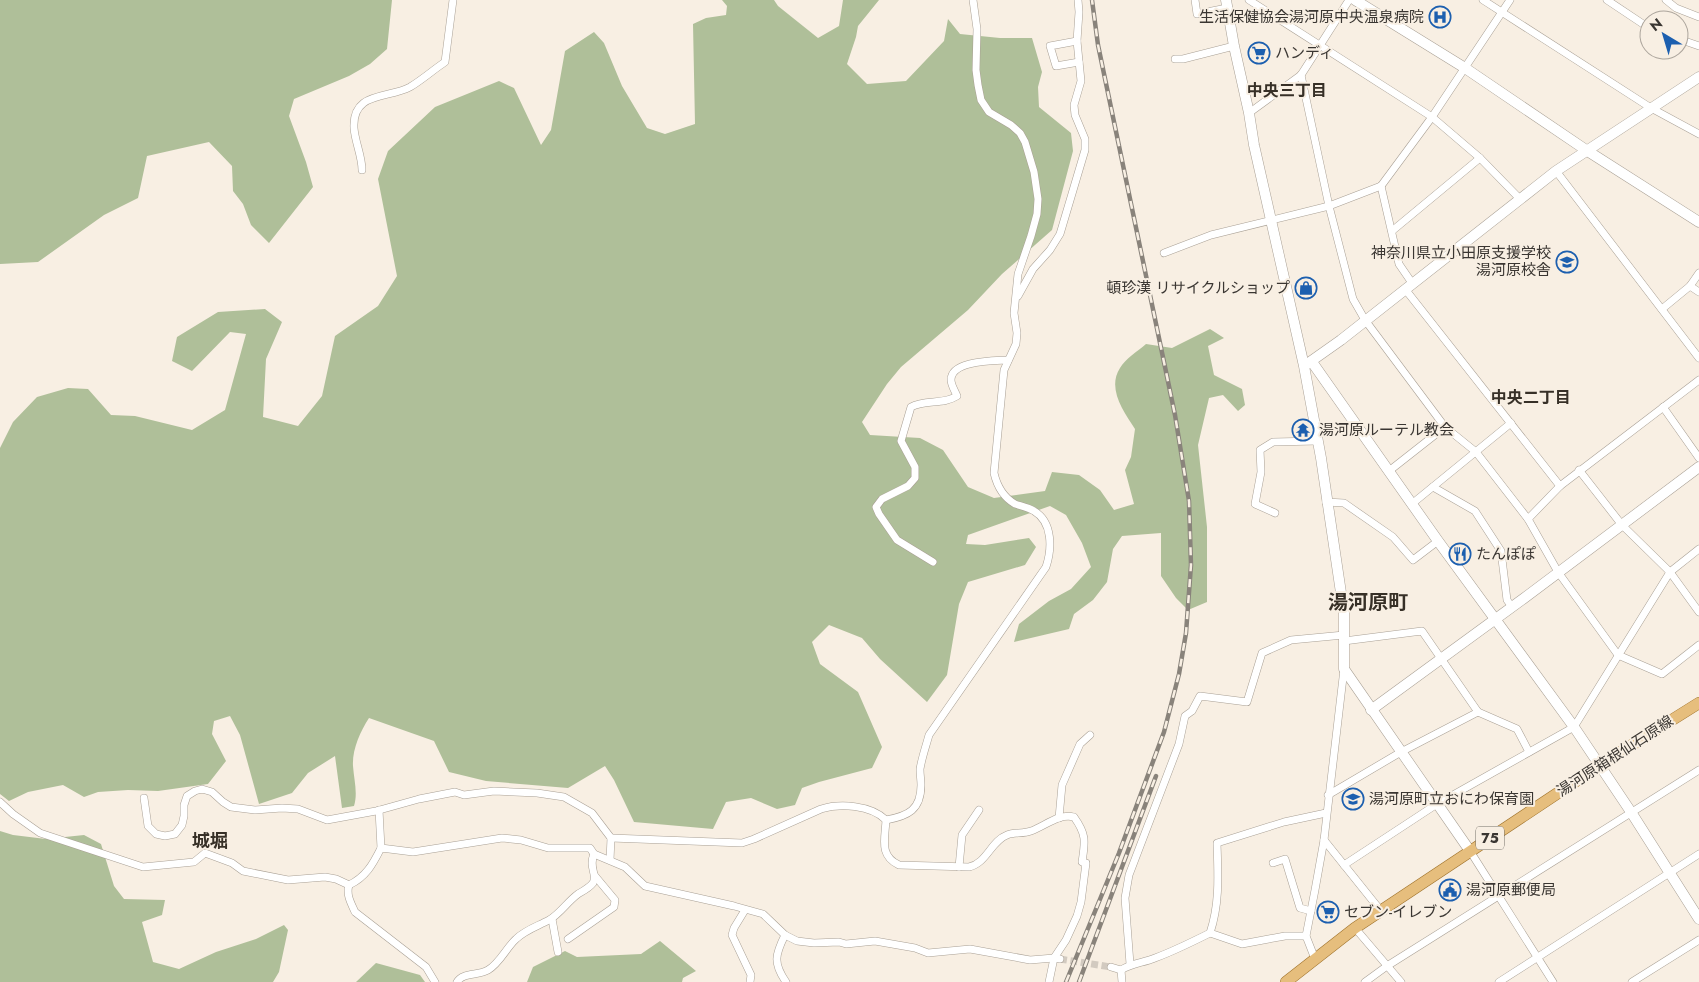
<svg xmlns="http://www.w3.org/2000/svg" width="1699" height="982" font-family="Jost,'Noto Sans JP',sans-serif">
<rect width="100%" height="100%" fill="#f8efe3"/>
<g fill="#afbf99">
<path d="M0,0H392L387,49L370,64L349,76L294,99L289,116L306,162L313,187L269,243L251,225L243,204L233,191L232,166L209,142L147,156L138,198L104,215L38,262L0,264Z"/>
<path d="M722,0H774L778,6L818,38L839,26L843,0H879L858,26L856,37L847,64L867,84L906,81L944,41L948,19L960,34L1000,38H1032L1042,72L1038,87L1039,107L1071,133L1073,151L1052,230L1002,274L968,310L901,367L887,384L862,422L870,435L920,438L943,450L968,487L994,498L1045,491L1052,472L1079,475L1100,490L1114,510L1134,504L1125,470L1131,457L1135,429C1123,411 1107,388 1120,368C1125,359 1138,351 1146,344L1172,348L1210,329L1224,338L1208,346L1214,375L1242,389L1245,405L1238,411L1223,395L1209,398L1198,445L1207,527V602L1188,610L1176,598L1161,576V533L1122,536L1113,549L1107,582L1093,600L1074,614L1069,629L1014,642L1019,624L1049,601L1071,589L1091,567L1082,543L1066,515L1050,506L968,535L966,544L985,545L1029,538L1036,547L1025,565L968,582L959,604L947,675L927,702L880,659L862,638L829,625L812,642L820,664L858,692L882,747L872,768L819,782L802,788L795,805L777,809L751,798L726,802L713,829L634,822L614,780L605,766L568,788L486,781L449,772L434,741L369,718C360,732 352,750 353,766C354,780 358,793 354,806L342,808L335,756L308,773L292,793L259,804L240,735L230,716L214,721L212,734L226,761L208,784L158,791L128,790L98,792L84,797L63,785L28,792L9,801L0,794V448L13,422L37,397L68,388L88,389L111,415L135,416L192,430L225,410L246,334L230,332L192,371L172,361L177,337L218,312L265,309L282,322L266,359L263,417L298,426L322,396L335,336L378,306L397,276L378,179L388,151L435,107L499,81L514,88L541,145L551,130L565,51L594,32L604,43L622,86L647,128L665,134L695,124L693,24L706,18L726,15L727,6Z"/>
<path d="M0,831L13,835L46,839L84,835L101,844L114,886L124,899L165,900L162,915L142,922L153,962L179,969L216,952L256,939L284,925L288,930L279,972L273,982H0Z"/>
<path d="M660,941L696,971L683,978L682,982H527L533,967L565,951L577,957L641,954Z"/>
<path d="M376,963L420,975L425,982H356Z"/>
</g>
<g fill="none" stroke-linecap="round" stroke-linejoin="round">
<path stroke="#d2cac0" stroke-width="7" stroke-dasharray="7 3.5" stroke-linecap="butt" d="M1060,959L1111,967"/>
<g stroke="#a9a095" stroke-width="8">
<g id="street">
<path d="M1195,0L1197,14L1227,8"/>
<path d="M1249,0L1432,117L1480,158L1520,199"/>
<path d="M1483,0L1651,108L1699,134"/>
<path d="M1607,0L1649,28"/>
<path d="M1666,0L1676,8L1699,17"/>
<path d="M1679,39L1699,46"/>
<path d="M1077,41L1050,46L1056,66L1079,62"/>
<path d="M1175,59H1183L1234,46"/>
<path d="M1301,75L1329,206L1353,299L1365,320L1445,427L1476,452L1528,519L1558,572L1618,655L1662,674L1699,645"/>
<path d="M1249,113L1301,75L1349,0"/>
<path d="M362,170C362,156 355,142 354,128C352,91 388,99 410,87C422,80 433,70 445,62L453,0"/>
<path d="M1556,171L1699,358"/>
<path d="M1381,186L1399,264L1412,283"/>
<path d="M1392,231L1480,158"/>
<path d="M1164,253L1211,235L1329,206L1381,186L1432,117L1510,0"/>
<path d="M1690,286L1699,292"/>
<path d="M1405,289L1560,486L1699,380"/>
<path d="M1018,296L1033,269L1050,250L1060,234L1085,150V139L1075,115L1074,105L1081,81L1077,41L1079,12L1078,0"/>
<path d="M1662,309L1690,286L1699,273"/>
<path d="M1663,407L1699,458"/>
<path d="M1579,470L1622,525L1670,572L1699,612"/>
<path d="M1389,471L1445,427"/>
<path d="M1433,487L1475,511L1501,551L1507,600L1512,607"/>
<path d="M1326,502L1344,503L1393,537L1413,560L1438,541"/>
<path d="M1413,503L1511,423"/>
<path d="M1275,513L1255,504L1261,472L1260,450L1273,442L1317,441"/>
<path d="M1528,519L1560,486"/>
<path d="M933,562L897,540L879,514L876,507L882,499L908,486L915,478V467L901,441L911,407C925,399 943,405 957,396C955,391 951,385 951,380C951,360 995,361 1008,360"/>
<path d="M1344,641L1422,631L1478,712L1517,729L1529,752"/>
<path d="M1328,795L1401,752L1478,712"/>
<path d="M144,798L148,826L156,834L165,836L175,834L182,825L184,816V805L187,796L195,791L202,789L212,792L223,802L231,807L255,810L282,808L298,809L327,820L376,811L419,799L455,792L464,795L494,791L537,793L564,797L592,813L611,838L610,860"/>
<path d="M0,802L13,814L40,833L143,867L194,862L205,853L232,863L243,871L288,880L325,877L336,879L349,885C366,877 373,864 381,848L413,852L502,838L521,840L548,848H590L594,854L625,867L645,886L734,906L763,914L785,935L797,941L814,943L839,942L846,944L875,941L915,948L928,953L970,949L1030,960L1054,958L1060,959"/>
<path d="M379,810L381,848"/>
<path d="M1059,818L1062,785L1080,744L1090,735"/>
<path d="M886,820C908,816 921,810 921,785C921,780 920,775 920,769C922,757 926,746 929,735L1046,567C1052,549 1053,522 1034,511C1028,507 1021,506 1015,504C1003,497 997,486 994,473L1004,370L1016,344L1017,333L1014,313L1018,274L1031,236L1037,214L1038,199L1034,172L1025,142L1020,133L1011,125L989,112L981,100L978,85L976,70L977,29L973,0"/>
<path d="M611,838L742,843L754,839L821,809C840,803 871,805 886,820C885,839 879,856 899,865L969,867C987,863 991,841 1007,835C1014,832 1023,834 1031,831C1045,826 1059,813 1074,817C1087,835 1085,842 1082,862L1086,863L1081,902L1077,916L1066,940L1054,958L1049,982"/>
<path d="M1324,840L1381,911"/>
<path d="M1470,851L1553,982"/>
<path d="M1273,863L1285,859L1300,908L1311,911"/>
<path d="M1344,865L1437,804L1574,727L1670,572L1699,549"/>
<path d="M959,867L962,835L979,810"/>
<path d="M349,885C346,895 351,903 355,912L426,967L435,982"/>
<path d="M745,910L734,928L732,935L751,975L750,982"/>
<path d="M552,919L558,952"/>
<path d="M1355,928L1401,982"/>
<path d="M1210,933L1242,944L1285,936H1306"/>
<path d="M785,935C775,955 773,963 786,982"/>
<path d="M568,939L614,907L615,900L595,876"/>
<path d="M1315,959L1306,936L1315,890L1324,840L1344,669"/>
<path d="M1130,964L1125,898L1129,875L1179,744L1185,716L1192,711L1200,696L1247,702L1262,653L1291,640L1344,635"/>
<path d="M1111,967L1121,970"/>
<path d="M1121,970C1132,963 1143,963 1155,958C1174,951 1192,942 1210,933C1220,903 1218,874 1217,843L1284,822L1326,813"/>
<path d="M1121,970L1122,982"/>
<path d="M457,982C463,972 478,976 488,970C500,963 506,948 516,939C525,930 538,926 549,920C560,914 567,902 578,894C583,891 589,888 593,883C598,874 588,868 594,854"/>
<path d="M1365,982L1387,966L1699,770"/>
<path d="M1499,982L1699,854"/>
<path d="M1632,982L1699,940"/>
</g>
</g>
<g stroke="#a9a095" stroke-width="11">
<g id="secondary">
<path d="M1226,0L1234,46L1249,113L1254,145L1304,366L1321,458L1344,613V669L1470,851"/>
<path d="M1355,0L1465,68L1586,150L1699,222"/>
<path d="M1312,362L1438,541L1574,727L1631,812L1699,919"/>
<path d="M1307,364L1341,340L1556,171L1699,77"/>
<path d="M1371,710L1523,599L1699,467"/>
</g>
</g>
<g stroke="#9f722b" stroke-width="12">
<path id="primary" d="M1286,982L1355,928L1600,765L1699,703"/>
</g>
<use href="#street" stroke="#fff" stroke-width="7"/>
<use href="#secondary" stroke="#fff" stroke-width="10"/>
<use href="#primary" stroke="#e6be7d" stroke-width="11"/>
<g stroke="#89837b" stroke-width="4.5">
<g id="rail">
<path d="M1066,982L1119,853L1164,732L1179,674L1186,633L1191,565L1189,501L1175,415L1098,45L1092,0"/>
<path d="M1079,982L1156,776"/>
</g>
</g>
<use href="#rail" stroke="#f8efe3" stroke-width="2.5" stroke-dasharray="8" stroke-linecap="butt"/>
</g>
<defs>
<g id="hospital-ring" transform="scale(1.125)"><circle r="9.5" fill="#f8efe3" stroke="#1c5faf" stroke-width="1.5"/><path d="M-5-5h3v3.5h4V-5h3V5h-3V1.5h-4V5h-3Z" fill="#1c5faf"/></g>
<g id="supermarket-ring" transform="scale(1.125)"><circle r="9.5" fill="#f8efe3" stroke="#1c5faf" stroke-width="1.5"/><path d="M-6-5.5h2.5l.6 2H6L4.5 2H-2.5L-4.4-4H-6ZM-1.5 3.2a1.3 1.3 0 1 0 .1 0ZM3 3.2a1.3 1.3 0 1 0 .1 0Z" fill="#1c5faf"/></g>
<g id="school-ring" transform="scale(1.125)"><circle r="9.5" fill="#f8efe3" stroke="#1c5faf" stroke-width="1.5"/><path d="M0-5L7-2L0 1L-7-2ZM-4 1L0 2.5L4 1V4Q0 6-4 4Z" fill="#1c5faf"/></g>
<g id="shop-ring" transform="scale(1.125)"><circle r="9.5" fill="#f8efe3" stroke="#1c5faf" stroke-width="1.5"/><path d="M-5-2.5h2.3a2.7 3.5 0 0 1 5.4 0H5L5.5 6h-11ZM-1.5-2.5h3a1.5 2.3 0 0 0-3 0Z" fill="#1c5faf"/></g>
<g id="temple-ring" transform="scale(1.125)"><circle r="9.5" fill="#f8efe3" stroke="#1c5faf" stroke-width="1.5"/><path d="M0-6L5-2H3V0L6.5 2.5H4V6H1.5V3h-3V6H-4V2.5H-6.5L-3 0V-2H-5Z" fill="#1c5faf"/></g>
<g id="restaurant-ring" transform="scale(1.125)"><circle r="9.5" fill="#f8efe3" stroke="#1c5faf" stroke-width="1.5"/><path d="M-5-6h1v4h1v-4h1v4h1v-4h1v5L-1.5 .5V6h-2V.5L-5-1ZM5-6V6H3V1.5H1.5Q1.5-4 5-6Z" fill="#1c5faf"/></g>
<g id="civic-ring" transform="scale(1.125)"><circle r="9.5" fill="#f8efe3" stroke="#1c5faf" stroke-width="1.5"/><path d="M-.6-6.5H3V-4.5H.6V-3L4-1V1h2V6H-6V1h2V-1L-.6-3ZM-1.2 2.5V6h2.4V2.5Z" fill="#1c5faf"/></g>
</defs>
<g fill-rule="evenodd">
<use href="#hospital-ring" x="1440" y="17"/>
<use href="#supermarket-ring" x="1259" y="53"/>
<use href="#school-ring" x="1567" y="262"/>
<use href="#shop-ring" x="1306" y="288"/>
<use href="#temple-ring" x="1303" y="430"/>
<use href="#restaurant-ring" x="1460" y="554"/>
<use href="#school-ring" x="1353" y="799"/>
<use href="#civic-ring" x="1450" y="890"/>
<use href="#supermarket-ring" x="1328" y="912"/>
</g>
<g text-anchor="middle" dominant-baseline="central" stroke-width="4" stroke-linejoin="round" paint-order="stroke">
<rect fill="#f8efe3" stroke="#736e67" stroke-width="1" x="1476" y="826.5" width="28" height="23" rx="4"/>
<g font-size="14" font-weight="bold" fill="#3a3632">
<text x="1490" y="838">75</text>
</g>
<g font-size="15" fill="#3a3632" stroke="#f8efe3" text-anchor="start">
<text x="1424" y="17" text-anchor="end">生活保健協会湯河原中央温泉病院</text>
<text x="1275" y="53">ハンディ</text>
<text x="1551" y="253" text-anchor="end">神奈川県立小田原支援学校<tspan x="1551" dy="17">湯河原校舎</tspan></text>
<text x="1290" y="288" text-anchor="end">頓珍漢 リサイクルショップ</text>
<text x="1319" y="430">湯河原ルーテル教会</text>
<text x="1476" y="554">たんぽぽ</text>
<text x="1369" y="799">湯河原町立おにわ保育園</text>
<text x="1466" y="890">湯河原郵便局</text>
<text x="1344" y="912">セブン-イレブン</text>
</g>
<g font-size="15" fill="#3a3632" stroke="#f8efe3">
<text transform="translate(1615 756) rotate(-33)">湯河原箱根仙石原線</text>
</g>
<g font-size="16" font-weight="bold" fill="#373027" stroke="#f8efe3">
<text x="1287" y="90">中央三丁目</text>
<text x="1531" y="397">中央二丁目</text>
</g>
<g font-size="18" font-weight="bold" fill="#373027" stroke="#f8efe3">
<text x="210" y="841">城堀</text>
</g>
<g font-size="20" font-weight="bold" fill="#373027" stroke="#f8efe3">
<text x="1368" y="602">湯河原町</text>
</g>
</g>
<g transform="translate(1664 35) rotate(322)"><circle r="24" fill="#f8efe3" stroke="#aca59c"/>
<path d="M0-4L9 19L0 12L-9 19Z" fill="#1c5faf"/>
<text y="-8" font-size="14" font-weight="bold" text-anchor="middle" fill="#3a3632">N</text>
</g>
</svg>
